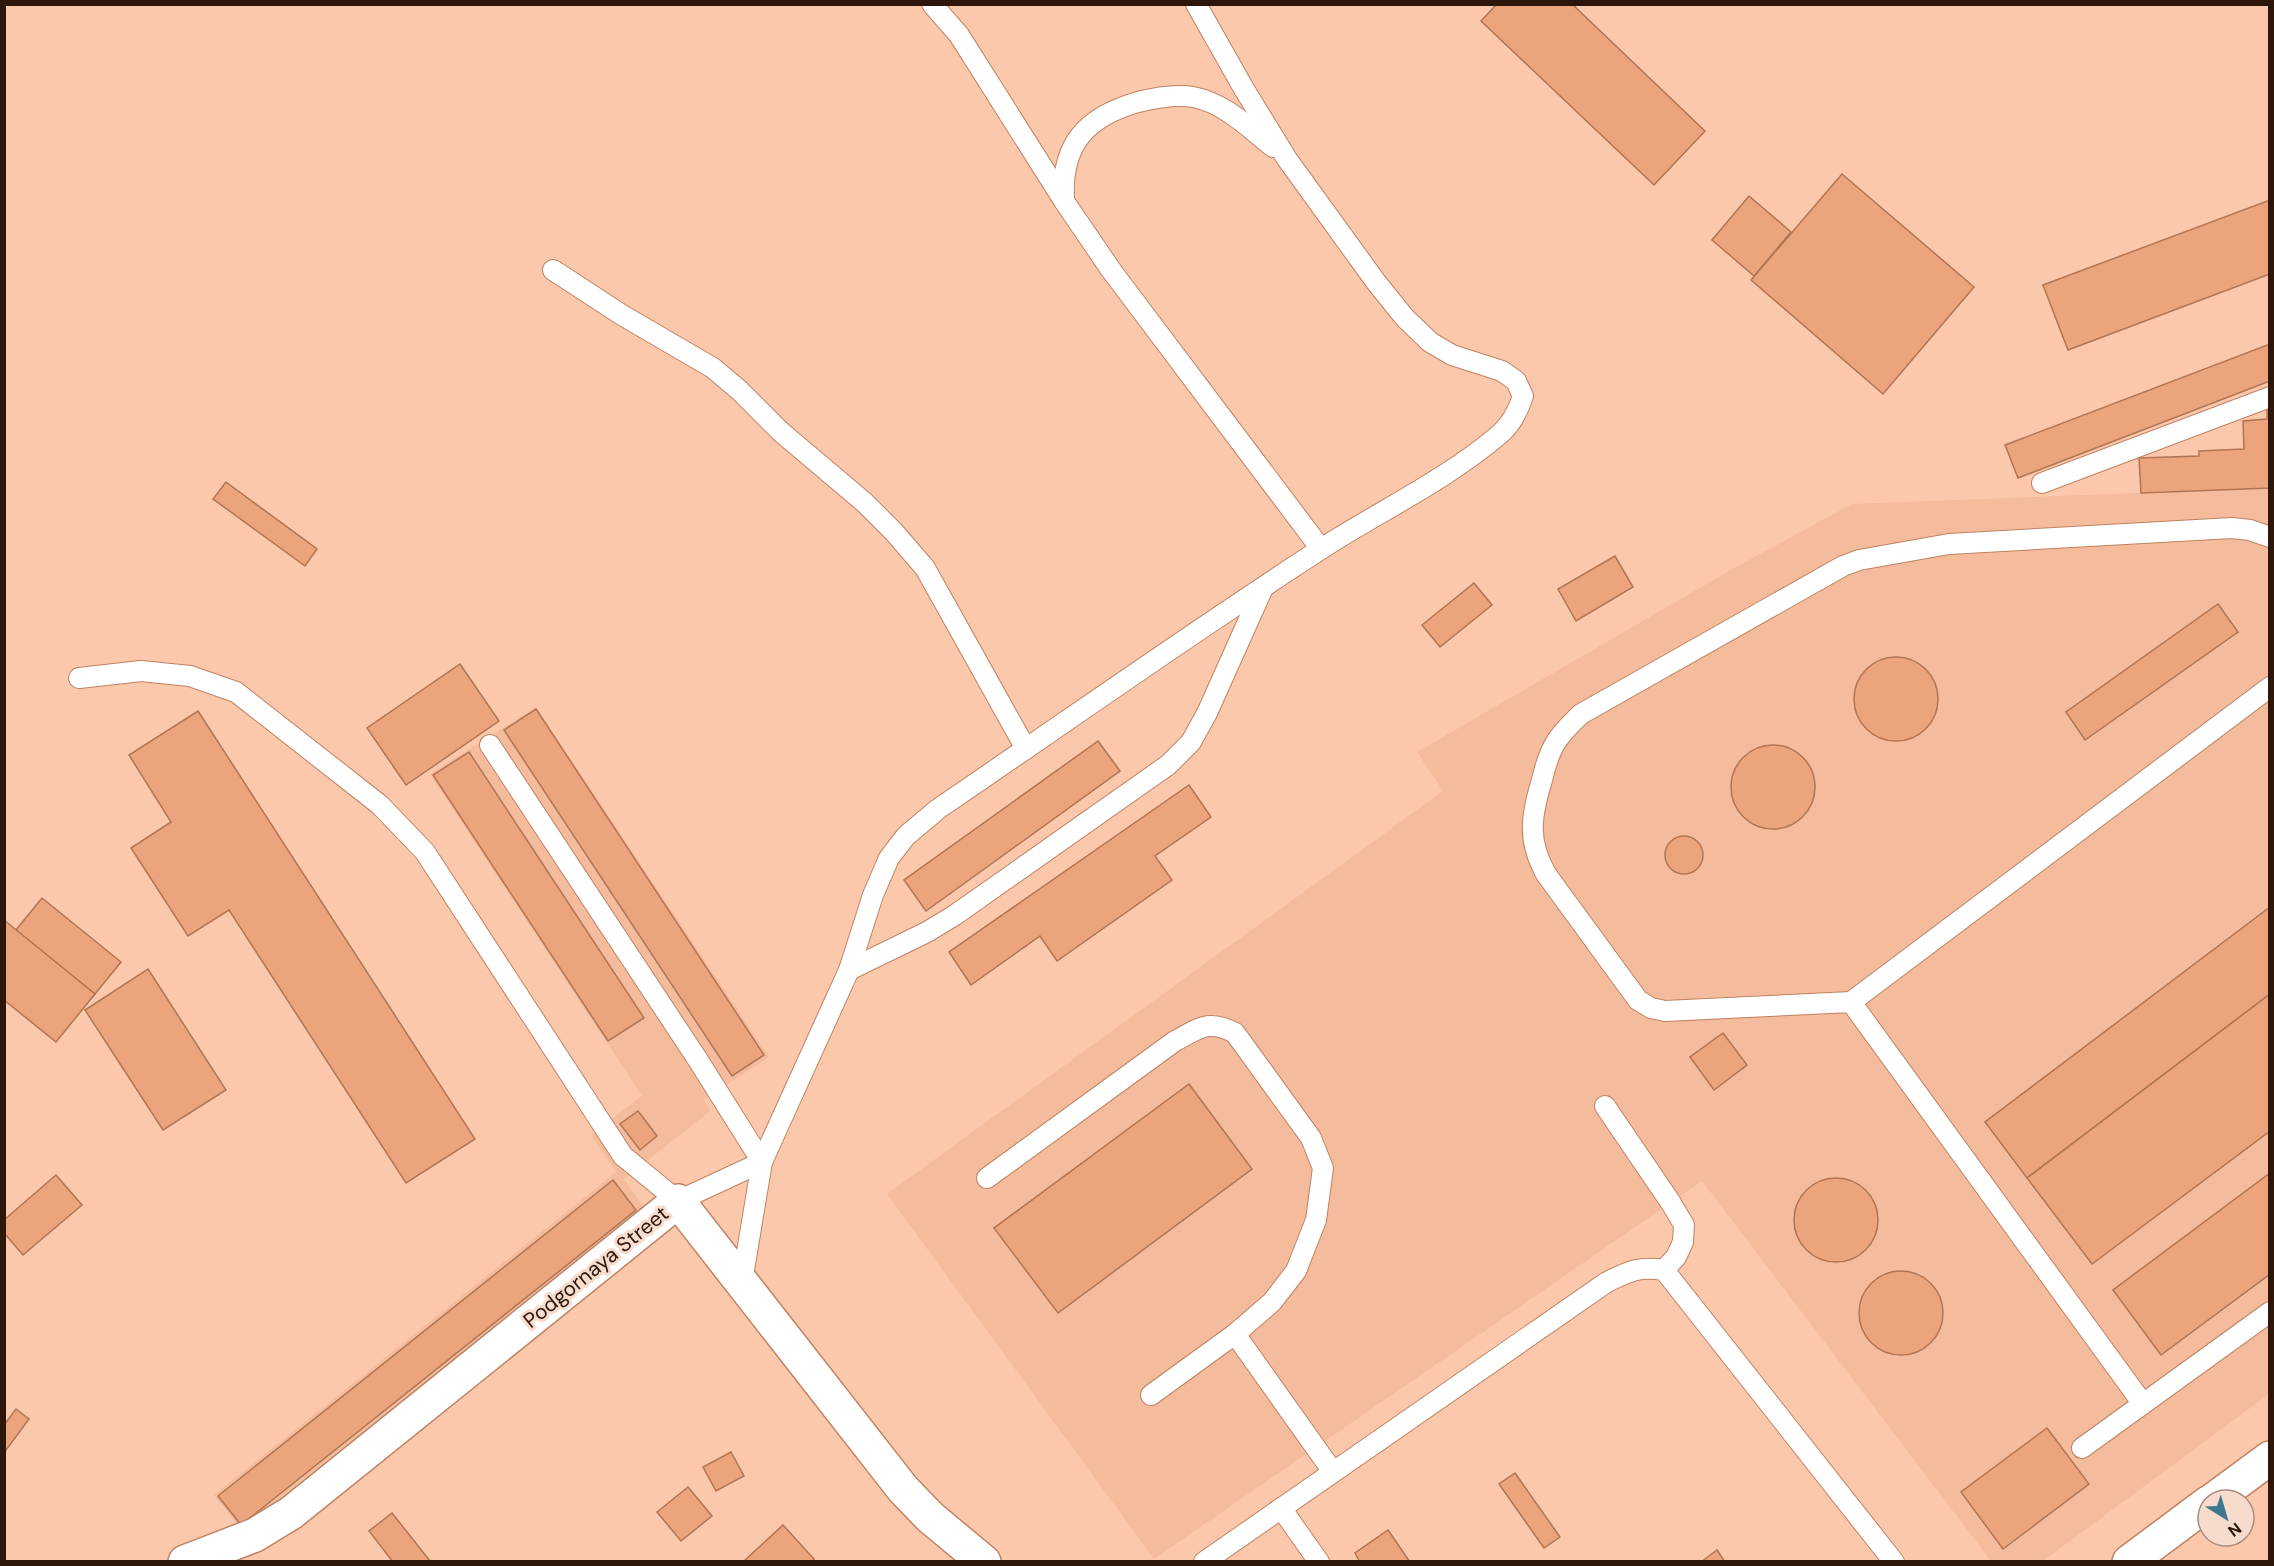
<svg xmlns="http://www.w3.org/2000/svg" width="2274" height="1566" font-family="'DM Sans',sans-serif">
<rect width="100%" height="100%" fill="#fcc8ac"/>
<g fill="#f4bb9c">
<path d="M2269,488V1394L2043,1561H1991L1702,1181L1154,1559L887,1194L1443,791L1417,752L1729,571L1852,504Z"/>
<path d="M536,707L769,1057L704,1100L710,1111L624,1179L644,1207L241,1529L214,1495L616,1172L591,1135L642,1096L430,774Z"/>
</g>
<g fill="#eca47c" stroke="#b07554" stroke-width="1.5">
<path d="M1497,4H1572L1705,131L1654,185L1481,21Z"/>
<path d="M1842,174L1974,287L1883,394L1751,280Z"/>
<path d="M1749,196L1791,232L1754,276L1712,240Z"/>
<path d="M2270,200V274L2068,350L2043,285Z"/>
<path d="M2270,344V381L2018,478L2005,445Z"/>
<path d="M2267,407H2270V488L2141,493L2139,458L2199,456V451L2244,449L2243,421L2267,419Z"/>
<path d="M226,482L317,549L305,566L213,499Z"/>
<path d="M1615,556L1633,587L1576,621L1558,589Z"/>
<path d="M1474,583L1492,605L1440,647L1422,625Z"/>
<path d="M2218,604L2238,632L2085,740L2066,712Z"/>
<circle cx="1896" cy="699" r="42"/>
<path d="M460,664L499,721L406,785L367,728Z"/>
<path d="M536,709L764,1055L732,1076L504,730Z"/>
<path d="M198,711L475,1139L406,1183L229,910L188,936L131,848L171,822L129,755Z"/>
<path d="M1098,741L1120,771L926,911L904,880Z"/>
<circle cx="1773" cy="787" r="42"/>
<path d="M469,752L644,1018L608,1041L433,775Z"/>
<path d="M1189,785L1211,817L1155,856L1172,880L1057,961L1040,936L971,985L949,952Z"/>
<circle cx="1684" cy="855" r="19"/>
<path d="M42,898L121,962L95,994L16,930Z"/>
<path d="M2270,907V994L2027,1178L1985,1122Z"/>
<path d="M4,920L95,994L56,1042L4,1000Z"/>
<path d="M148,969L226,1090L163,1130L85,1010Z"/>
<path d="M2270,994V1131L2092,1264L2027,1178Z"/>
<path d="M1723,1033L1747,1065L1714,1090L1690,1057Z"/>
<path d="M1189,1084L1252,1169L1058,1313L994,1228Z"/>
<path d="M638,1111L657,1136L640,1150L620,1124Z"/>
<path d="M2270,1173V1274L2161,1355L2113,1290Z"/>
<path d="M56,1175L82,1205L23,1255L4,1233V1220Z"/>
<circle cx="1836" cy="1220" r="42"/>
<path d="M613,1180L636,1210L241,1525L218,1496Z"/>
<circle cx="1901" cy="1313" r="42"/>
<path d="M16,1409L29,1419L4,1453V1425Z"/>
<path d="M2047,1428L2089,1484L2003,1549L1961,1492Z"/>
<path d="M731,1452L744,1476L716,1491L703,1467Z"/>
<path d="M1515,1473L1560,1537L1544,1548L1499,1484Z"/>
<path d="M688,1487L712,1516L681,1541L657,1512Z"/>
<path d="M392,1513L430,1561L429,1562H393L369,1531Z"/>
<path d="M783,1525L814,1559L812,1562H743Z"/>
<path d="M1388,1530L1410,1562H1360L1355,1553Z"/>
<path d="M1717,1550L1725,1562H1701Z"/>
</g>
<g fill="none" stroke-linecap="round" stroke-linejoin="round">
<g stroke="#bf8261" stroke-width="22">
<g id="service">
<path d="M932,4L959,35L1064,201L1111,270L1321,549"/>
<path d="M1064,200C1061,144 1086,117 1138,102C1154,98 1176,94 1193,97C1225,103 1249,128 1273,147"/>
<path d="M553,270L622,315L713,368L739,390L781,432L865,503L894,532L925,568L1026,749"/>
<path d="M2042,483L2270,397"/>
<path d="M79,678L141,671L190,676L236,692L380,805L425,852L623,1156L678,1201L762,1162L698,1060L490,745"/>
<path d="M849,970L927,932L955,915L1168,765L1191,742L1207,713L1263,588"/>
<path d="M1851,1002L2270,687"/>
<path d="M1605,1106L1671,1203L1684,1225L1683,1242L1676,1257L1664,1270"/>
<path d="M987,1178L1175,1041C1200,1028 1208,1019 1235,1033L1311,1138L1323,1168L1316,1220L1296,1271L1272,1302L1235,1334L1151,1395"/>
<path d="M742,1282L762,1162L849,970L873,895L889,858L906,836L938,809C1066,722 1191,633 1321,549C1380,511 1446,480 1500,434C1512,424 1518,411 1523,396L1516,381L1502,371L1452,355L1430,342L1405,318L1376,282L1287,159L1244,89L1196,4"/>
<path d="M1235,1334L1333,1472"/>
<path d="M2143,1404L1851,1002L1665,1011L1651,1008L1638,1000L1546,874C1527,840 1531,816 1542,780C1545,767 1549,753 1556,742C1563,731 1572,723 1581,714L1843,566L1859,560L1949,544L2232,528L2250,530L2270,537"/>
<path d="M2082,1448L2270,1312"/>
<path d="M1281,1508L1319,1562"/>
<path d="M1204,1562L1607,1282C1630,1271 1638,1266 1664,1270L1894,1562"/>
</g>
</g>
<g stroke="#bf8261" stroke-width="36">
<g id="minor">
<path d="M2213,1500L2270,1458"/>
<path d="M185,1562L255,1535L291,1513L678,1201L903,1489L930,1517L984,1562"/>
<path d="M2129,1562L2208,1503"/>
</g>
</g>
<use href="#service" stroke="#fff" stroke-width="20"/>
<use href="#minor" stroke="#fff" stroke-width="33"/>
</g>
<g text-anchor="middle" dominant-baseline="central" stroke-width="6" stroke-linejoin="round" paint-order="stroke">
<g font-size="21" fill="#2e170a" stroke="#f7dcce">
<text transform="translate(596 1267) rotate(-39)">Podgornaya Street</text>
</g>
</g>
<rect width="2274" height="1566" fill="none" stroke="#2e170a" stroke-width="12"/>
<g transform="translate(2226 1518) rotate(143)"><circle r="28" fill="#f7dcce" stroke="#a78d80" stroke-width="1.5"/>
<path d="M0-4.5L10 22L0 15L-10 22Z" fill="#3e7790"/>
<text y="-9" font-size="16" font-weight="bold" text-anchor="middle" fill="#2e170a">N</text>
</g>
</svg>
